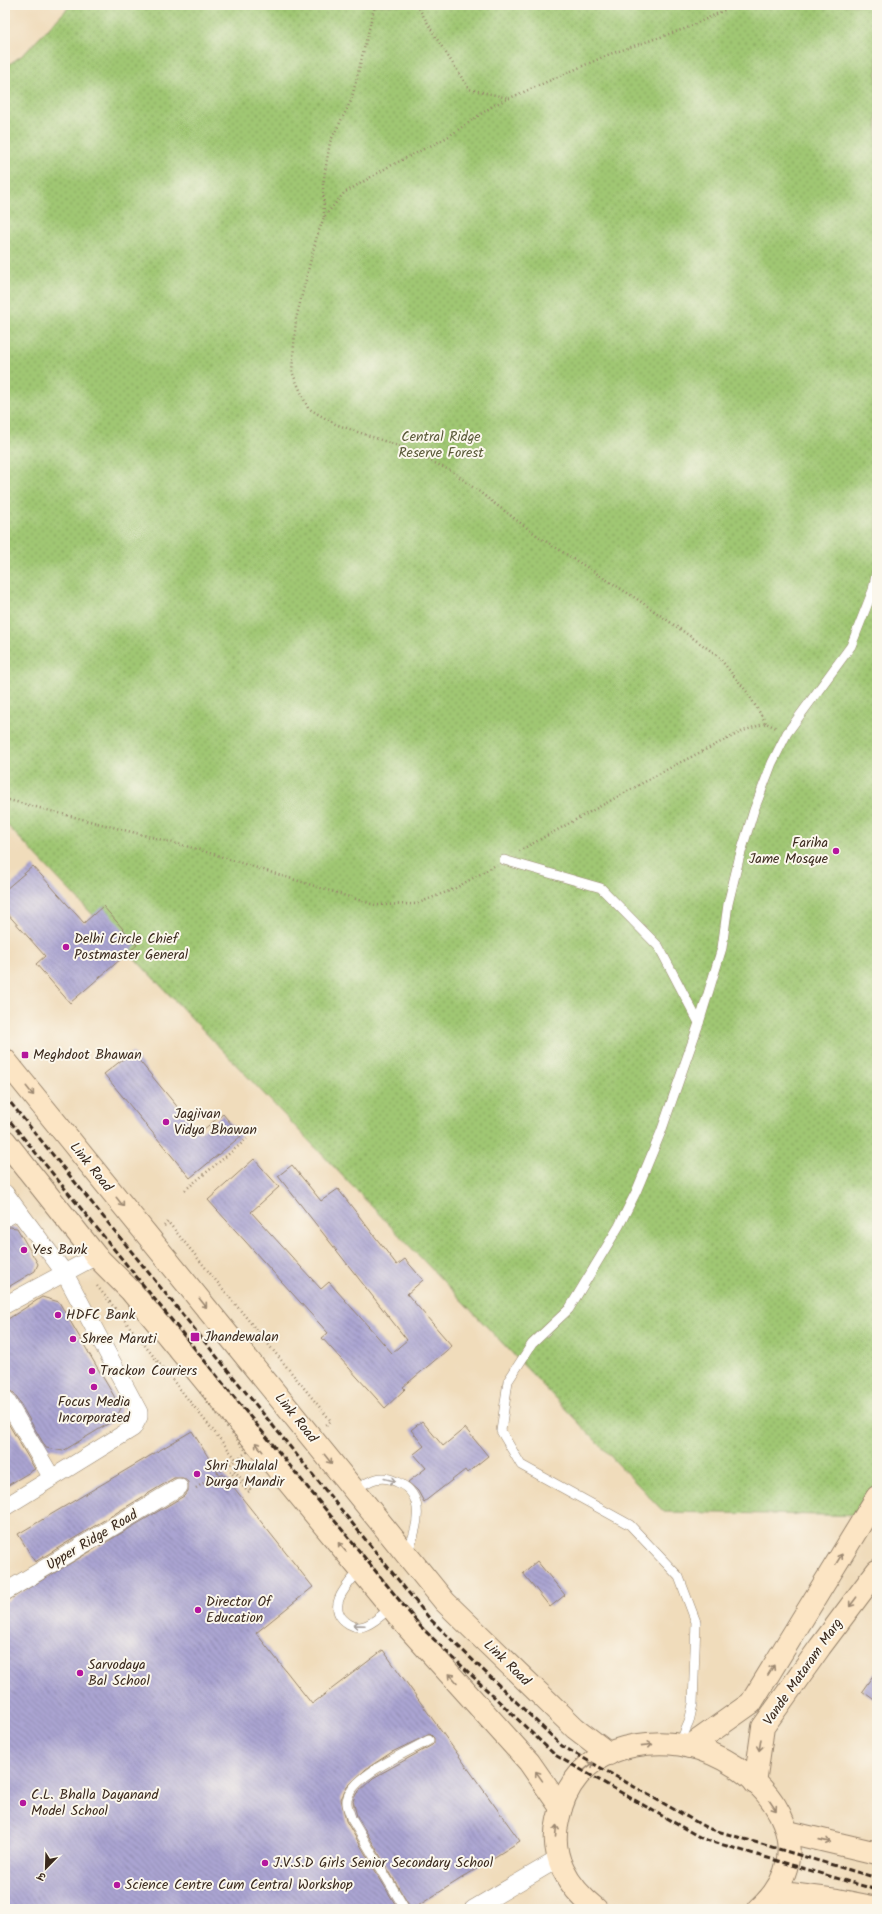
<svg xmlns="http://www.w3.org/2000/svg" width="882" height="1914" font-family="Kalam,'Playpen Sans Deva',sans-serif">
<defs>
<pattern id="grass-dots" width="8" height="8" patternUnits="userSpaceOnUse"><rect width="8" height="8" fill="#a0c773"/><path d="M2 2h.1M6 6h.1" fill="none" stroke="#84a25e" stroke-width="1.8" stroke-linecap="round"/></pattern>
<pattern id="building-back-hatch" width="6" height="6" patternUnits="userSpaceOnUse"><rect width="6" height="6" fill="#aaa4d2"/><path d="M-1 5l2 2M0 0l6 6M5-1l2 2" fill="none" stroke="#8c86aa"/></pattern>
</defs>
<rect width="100%" height="100%" fill="#fbf7ec"/>
<filter id="ink" filterUnits="userSpaceOnUse"><feTurbulence type="fractalNoise" baseFrequency=".025" numOctaves="2"/><feDisplacementMap in="SourceGraphic" scale="8" xChannelSelector="R" yChannelSelector="G"/><feConvolveMatrix kernelMatrix="1 2 1 2 8 2 1 2 1" color-interpolation-filters="sRGB"/></filter>
<filter id="wash" filterUnits="userSpaceOnUse"><feTurbulence type="fractalNoise" baseFrequency=".012" numOctaves="4" result="noise"/><feDisplacementMap in="SourceGraphic" scale="16" xChannelSelector="R" yChannelSelector="G"/><feGaussianBlur stdDeviation="0.9" result="paint"/><feColorMatrix in="noise" values="0 0 0 0 0 0 0 0 0 0 0 0 0 0 0 0 0 1.4 0 .05"/><feComposite in="paint" operator="in"/></filter>
<g filter="url(#wash)">
<rect width="100%" height="100%" fill="#f0dcbb"/>
<path fill="url(#grass-dots)" stroke="#6e7848" d="M71,5H877V1516L664,1512L5,823V67L24,54Z"/>
<g id="blocks">
<g fill="url(#building-back-hatch)">
<path d="M33,866L84,923L103,906L137,945L70,1003L36,964L45,956L5,911V890Z"/>
<path d="M132,1052L199,1133L223,1114L241,1136L190,1178L104,1074Z"/>
<path d="M254,1159L279,1187L251,1212L321,1289L329,1282L392,1353L407,1340L278,1176L292,1165L321,1201L338,1189L397,1265L405,1259L423,1280L407,1294L452,1346L403,1387L405,1389L385,1408L322,1338L328,1333L208,1200Z"/>
<path d="M10,1227L17,1228L38,1264L35,1271L5,1289V1228Z"/>
<path d="M42,1297L59,1302L121,1408L116,1419L63,1451L46,1448L14,1393L5,1388V1321Z"/>
<path d="M5,1418L35,1469L5,1487Z"/>
<path d="M422,1421L443,1446L465,1428L488,1456L467,1473L465,1470L424,1502L418,1491L408,1482L426,1468L414,1454L424,1446L411,1430Z"/>
<path d="M192,1431L220,1476L223,1474L313,1587L256,1633L312,1704L383,1650L520,1841L413,1909H411L357,1816L353,1801L356,1794L373,1778L432,1745L434,1743V1738L430,1734L392,1752L366,1769L347,1787L341,1799L346,1821L398,1909H5V1602L184,1496L188,1491V1482L183,1478H174L35,1562L18,1534Z"/>
<path d="M537,1561L565,1595L550,1607L523,1573Z"/>
<path d="M877,1670V1702L862,1691Z"/>
</g>
</g>
</g>
<g filter="url(#ink)">
<use href="#blocks" fill-opacity="0" stroke="#96836c" stroke-width="1"/>
<g fill="none" stroke-linecap="round" stroke-linejoin="round">
<g stroke="#96836c" stroke-width="10">
<g id="lane">
<path d="M504,860L601,888L659,947L699,1023"/>
<path d="M354,1490C361,1486 368,1481 376,1479C383,1477 391,1479 397,1482C428,1495 417,1530 407,1553"/>
<path d="M360,1570C348,1584 323,1608 349,1624C354,1627 361,1628 367,1625C376,1621 384,1613 392,1607"/>
<path d="M679,1745L689,1722L693,1704L696,1622L679,1577L630,1525L521,1465L501,1431L508,1381L532,1344L569,1309L619,1226L636,1192L661,1132L699,1023L722,948L728,904L739,859L754,810L772,763L787,733L851,646L873,590L877,570"/>
<path d="M405,1909L351,1818C350,1813 346,1806 347,1800C352,1775 408,1752 429,1740"/>
</g>
</g>
<g stroke="#96836c" stroke-width="18">
<g id="street">
<path d="M5,1193L64,1272L139,1412V1417L133,1428L5,1507"/>
<path d="M5,1218L18,1211"/>
<path d="M5,1305L96,1256"/>
<path d="M5,1398L52,1478"/>
<path d="M5,1592L179,1487"/>
<path d="M473,1909L558,1859"/>
</g>
</g>
<g stroke="#96836c" stroke-width="24">
<g id="secondary">
<path d="M5,1060L445,1602L575,1728L609,1754"/>
<path d="M5,1141L96,1256L131,1291L410,1630L529,1762L561,1808"/>
<path d="M689,1747L751,1703L877,1497"/>
<path d="M755,1783L763,1727L820,1647L877,1571"/>
<path d="M788,1832L877,1853"/>
<path d="M775,1892L837,1900L877,1908"/>
<path d="M596,1909C568,1887 549,1856 558,1820C561,1804 567,1789 578,1776C605,1743 660,1737 699,1749C768,1771 826,1848 759,1909"/>
</g>
</g>
<g stroke="#96836c" stroke-width="2.5" stroke-dasharray="1 3" stroke-linecap="butt">
<path d="M417,5L437,39L469,89L508,98"/>
<path d="M735,5L687,28L610,54L494,105L446,138L388,167L344,193L324,217L316,239L296,319L292,372L308,408L335,424L404,448L453,472L539,537L637,599L717,655L747,692L766,723"/>
<path d="M324,217L323,184L330,142L351,101L375,5"/>
<path d="M5,799L197,849L375,905L416,904L454,889L494,866"/>
<path d="M519,851L677,764L743,731L766,723L776,728"/>
<path d="M185,1190L247,1139"/>
<path d="M164,1226L168,1222L322,1410L331,1421L326,1425"/>
<path d="M97,1286L240,1464"/>
<path d="M227,1468L248,1492L251,1490L233,1469L245,1460"/>
<path d="M196,1488L211,1478"/>
</g>
<use href="#lane" stroke="#fff" stroke-width="9"/>
<use href="#street" stroke="#fff" stroke-width="17"/>
<use href="#secondary" stroke="#fce5c4" stroke-width="22"/>
<g stroke="#3b2a1e" stroke-width="3" stroke-dasharray="6 3" stroke-linecap="butt">
<path d="M5,1096L430,1619L562,1746L707,1828L877,1878"/>
<path d="M5,1115L421,1627L555,1755L703,1839L877,1890"/>
</g>
<path stroke="#96836c" stroke-width="2.5" stroke-dasharray="1 3" stroke-linecap="butt" d="M200,1392L247,1452L211,1478"/>
</g>
<defs><path id="oneway-shaft" d="M-6 0H5M1.5-3L5.5 0L1.5 3" fill="none" stroke-width="1.6" stroke-linecap="round" stroke-linejoin="round"/></defs>
<g stroke="#9c8871">
<use href="#oneway-shaft" transform="translate(30 1091) rotate(51)"/>
<use href="#oneway-shaft" transform="translate(120 1202) rotate(51)"/>
<use href="#oneway-shaft" transform="translate(203 1303) rotate(51)"/>
<use href="#oneway-shaft" transform="translate(259 1447) rotate(-129)"/>
<use href="#oneway-shaft" transform="translate(328 1459) rotate(51)"/>
<use href="#oneway-shaft" transform="translate(342 1547) rotate(-130)"/>
<use href="#oneway-shaft" transform="translate(839 1559) rotate(-58)"/>
<use href="#oneway-shaft" transform="translate(853 1602) rotate(127)"/>
<use href="#oneway-shaft" transform="translate(771 1670) rotate(-58)"/>
<use href="#oneway-shaft" transform="translate(453 1678) rotate(-132)"/>
<use href="#oneway-shaft" transform="translate(647 1745) rotate(-6)"/>
<use href="#oneway-shaft" transform="translate(760 1745) rotate(99)"/>
<use href="#oneway-shaft" transform="translate(589 1766) rotate(-39)"/>
<use href="#oneway-shaft" transform="translate(539 1776) rotate(-125)"/>
<use href="#oneway-shaft" transform="translate(773 1806) rotate(56)"/>
<use href="#oneway-shaft" transform="translate(556 1831) rotate(-85)"/>
<use href="#oneway-shaft" transform="translate(825 1841) rotate(13)"/>
</g>
<g stroke="#a79f9a">
<use href="#oneway-shaft" transform="translate(390 1480) rotate(14)"/>
<use href="#oneway-shaft" transform="translate(359 1625) rotate(-178)"/>
</g>
</g>
<g fill="#b5179e" stroke="#fbf7ec" stroke-width="1.5">
<circle cx="836" cy="851" r="4"/>
<circle cx="66" cy="947" r="4"/>
<rect x="21" y="1051" width="8" height="8" rx="2"/>
<circle cx="166" cy="1122" r="4"/>
<circle cx="24" cy="1250" r="4"/>
<circle cx="58" cy="1315" r="4"/>
<rect x="190" y="1332" width="10" height="10" rx="2"/>
<circle cx="73" cy="1339" r="4"/>
<circle cx="92" cy="1371" r="4"/>
<circle cx="94" cy="1387" r="4"/>
<circle cx="197" cy="1474" r="4"/>
<circle cx="198" cy="1610" r="4"/>
<circle cx="80" cy="1673" r="4"/>
<circle cx="23" cy="1803" r="4"/>
<circle cx="265" cy="1863" r="4"/>
<circle cx="117" cy="1885" r="4"/>
</g>
<g text-anchor="middle" dominant-baseline="central" stroke-width="4" stroke-linejoin="round" paint-order="stroke">
<g font-size="14" fill="#595938" stroke="#fbf7ec">
<text x="441" y="437">Central Ridge<tspan x="441" dy="16">Reserve Forest</tspan></text>
</g>
<g font-size="14" fill="#3b2a1e" stroke="#fbf7ec" text-anchor="start">
<text x="828" y="843" text-anchor="end">Fariha<tspan x="828" dy="16">Jame Mosque</tspan></text>
<text x="74" y="939">Delhi Circle Chief<tspan x="74" dy="16">Postmaster General</tspan></text>
<text x="33" y="1055">Meghdoot Bhawan</text>
<text x="174" y="1114">Jagjivan<tspan x="174" dy="16">Vidya Bhawan</tspan></text>
<text x="32" y="1250">Yes Bank</text>
<text x="66" y="1315">HDFC Bank</text>
<text x="204" y="1337">Jhandewalan</text>
<text x="81" y="1339">Shree Maruti</text>
<text x="100" y="1371">Trackon Couriers</text>
<text x="94" y="1402" text-anchor="middle">Focus Media<tspan x="94" dy="16">Incorporated</tspan></text>
<text x="205" y="1466">Shri Jhulalal<tspan x="205" dy="16">Durga Mandir</tspan></text>
<text x="206" y="1602">Director Of<tspan x="206" dy="16">Education</tspan></text>
<text x="88" y="1665">Sarvodaya<tspan x="88" dy="16">Bal School</tspan></text>
<text x="31" y="1795">C.L. Bhalla Dayanand<tspan x="31" dy="16">Model School</tspan></text>
<text x="273" y="1863">J.V.S.D Girls Senior Secondary School</text>
<text x="125" y="1885">Science Centre Cum Central Workshop</text>
</g>
<g font-size="14" fill="#3b2a1e" stroke="#fbf7ec">
<text transform="translate(91 1167) rotate(51)">Link Road</text>
<text transform="translate(296 1418) rotate(51)">Link Road</text>
<text transform="translate(92 1540) rotate(-31)">Upper Ridge Road</text>
<text transform="translate(507 1663) rotate(44)">Link Road</text>
<text transform="translate(803 1672) rotate(-55)">Vande Mataram Marg</text>
</g>
</g>
<rect width="882" height="1914" fill="none" stroke="#fbf7ec" stroke-width="20"/>
<g transform="translate(46 1868) rotate(203)" stroke="#fbf7ec" stroke-width="3" paint-order="stroke">
<path d="M0-3L7 15L0 10L-7 15Z" fill="#3b2a1e"/>
<text y="-6" font-size="11" font-weight="bold" text-anchor="middle" fill="#3b2a1e">उ</text>
</g>
</svg>
